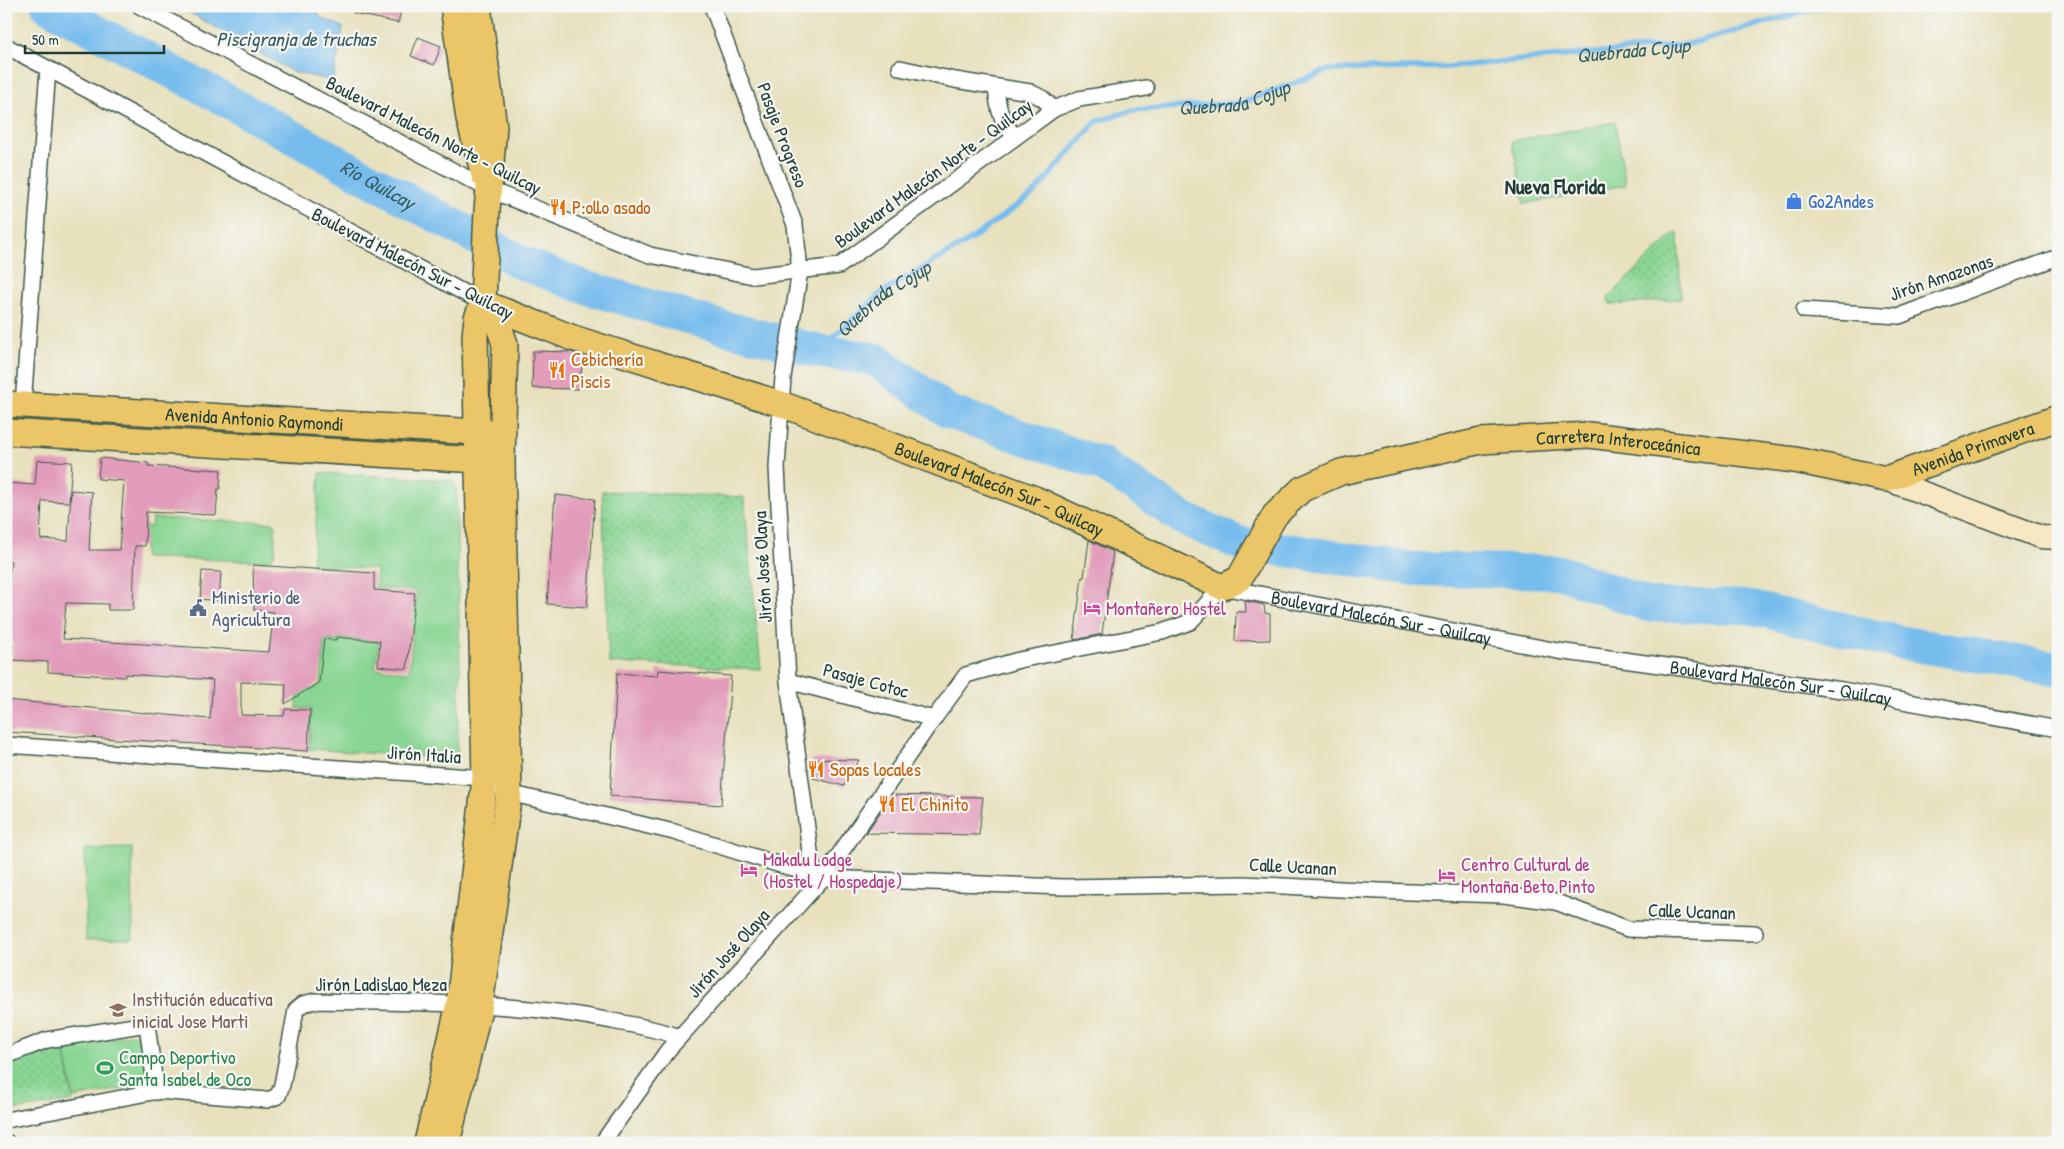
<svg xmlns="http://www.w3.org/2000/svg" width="2064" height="1149" font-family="'Patrick Hand',sans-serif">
<defs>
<pattern id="park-dots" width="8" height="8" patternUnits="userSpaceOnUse" patternTransform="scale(1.25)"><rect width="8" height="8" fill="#89d593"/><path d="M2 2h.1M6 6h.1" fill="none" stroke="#6fae79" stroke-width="1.8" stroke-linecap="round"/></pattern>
</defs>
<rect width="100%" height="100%" fill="#f6f6f2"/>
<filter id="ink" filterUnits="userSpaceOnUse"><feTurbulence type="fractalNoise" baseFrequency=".02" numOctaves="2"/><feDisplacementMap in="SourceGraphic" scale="10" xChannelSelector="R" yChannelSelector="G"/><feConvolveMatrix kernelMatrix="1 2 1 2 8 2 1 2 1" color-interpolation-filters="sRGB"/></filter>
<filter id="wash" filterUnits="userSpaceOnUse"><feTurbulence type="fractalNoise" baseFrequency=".0096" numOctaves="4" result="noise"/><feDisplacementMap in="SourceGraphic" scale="20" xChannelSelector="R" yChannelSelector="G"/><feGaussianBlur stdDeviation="1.12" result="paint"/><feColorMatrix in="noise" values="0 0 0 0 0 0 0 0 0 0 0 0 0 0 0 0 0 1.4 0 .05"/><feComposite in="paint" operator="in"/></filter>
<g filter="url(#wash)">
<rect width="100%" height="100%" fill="#e7e1be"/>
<g fill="#89d593" stroke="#548964">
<path d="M1615,122L1626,185L1524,204L1512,141Z"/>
<path d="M6,409L451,437L450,447L6,420Z"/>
<path d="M320,473L451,480L456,486L460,673L457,756L454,759L309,749L311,709L297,708L298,689H313L321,684L324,640L337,641L338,638L379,642L375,668L409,672L417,591L376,588L377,569L312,565Z"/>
<path d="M152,518L275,523V552L272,558L266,561L144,558L145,526L151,527Z"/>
<path d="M132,848L133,939L86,940L85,849Z"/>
<path d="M141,1033L151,1083L74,1098L64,1048Z"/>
</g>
<g fill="url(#park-dots)" stroke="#548964">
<path d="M1675,232L1678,234L1681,299L1612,305L1609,303L1608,298Z"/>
<path d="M602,491L744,497L761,669L609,663Z"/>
<path d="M63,1041L73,1101L6,1111V1060Z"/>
</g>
<path fill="#76bced" stroke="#4a7c90" d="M178,6H319L316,9L320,17L343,27L333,81L293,72Z"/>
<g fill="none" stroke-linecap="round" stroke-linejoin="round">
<path stroke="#76bced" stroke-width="5.5" id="s1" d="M818,351L881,293L970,240L1034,193L1096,122L1133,110L1242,103L1328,70L1447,67L1689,44L1824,6"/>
<path stroke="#76bced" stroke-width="34" id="s2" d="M48,6L222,98L522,263L584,287L722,327L818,351L874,359L949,412L1102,464L1184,519L1239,543L1414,569L1560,572L1648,605L1748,607L1897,642L2058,669"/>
</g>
<g id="blocks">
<g fill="#e29dbb">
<path d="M354,6H402L398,23L353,13Z"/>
<path d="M418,37L441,46L434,65L411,56Z"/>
<path d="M533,351L571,352L584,357L578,389L532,388Z"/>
<path d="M100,458L148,463V466L221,470L220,489H218L216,515L146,512L145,546H135L133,610H108V604L66,603L63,639L269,652L274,612L254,610L253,565L374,573V590L415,593L407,669L378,666L380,641L336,637V640L324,639L319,682L285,704L286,684L241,682V715L284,716L285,709L310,710L308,751L6,732V700L210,719L213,680L125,674V677L48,672V662L12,660L13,643L6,642V606L11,561L6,560V483L35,485L37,460L72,462L69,502L42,501L40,539L68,541L71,490L92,492L89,550H119L124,481L98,479Z"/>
<path d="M555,495L595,499L587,607L547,604Z"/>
<path d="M1089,540L1113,552L1102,634L1074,640L1082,577H1084Z"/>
<path d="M202,571L221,572L219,601L200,599Z"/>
<path d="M1245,601L1264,605L1265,613L1270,614V640L1235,641L1236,612H1246Z"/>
<path d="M658,670L731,676L721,805L610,796L617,673L657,676Z"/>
<path d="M812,759L859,760L844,786L813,778Z"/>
<path d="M892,795L983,797L979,835L866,833Z"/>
</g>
</g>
</g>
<g filter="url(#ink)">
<use href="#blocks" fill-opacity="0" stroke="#3d5649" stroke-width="1"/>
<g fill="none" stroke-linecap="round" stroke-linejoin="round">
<g stroke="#3d5649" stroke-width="18">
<g id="street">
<path d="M140,6L488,189L650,255L753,276L839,266L1054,109L1079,99L1146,88"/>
<path d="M712,6L795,225L800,271L783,377L777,467L788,681L813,875"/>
<path d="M6,46L483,303"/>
<path d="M900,68L955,80L1030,92L1042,98L1054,109"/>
<path d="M996,87C998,109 1000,118 1014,136"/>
<path d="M1804,310L1899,316L2058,257"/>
<path d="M23,405L48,69"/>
<path d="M788,681L934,719"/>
<path d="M6,745L485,778L509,793L674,832L823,878L1064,887L1243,884L1379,891L1504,895L1556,902L1628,929L1755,933"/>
<path d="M6,1056L47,1040L147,1024L156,1092"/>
<path d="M6,1120L158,1091L267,1100L278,1096L282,1085L296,1010L303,1004L315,1001C414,1003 515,1001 612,1021C635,1025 657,1029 679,1037"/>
<path d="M6,1142L8,1143"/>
<path id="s3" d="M602,1143L668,1050L823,878L927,728L966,675L1019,660L1162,632L1190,622L1222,587L1558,651L1842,690L2058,729"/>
</g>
</g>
<g stroke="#3d5649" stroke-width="25">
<path id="secondary" d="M1886,479L2041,537L2058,538"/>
</g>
<g stroke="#3d5649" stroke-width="28">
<g id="primary">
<path d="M453,6L469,119L484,175"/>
<path id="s4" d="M483,303L573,338L781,404L1035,499L1222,587L1239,579L1275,515L1302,489L1341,472L1481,441L1589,435L1795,460L1886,479L2058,418"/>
<path id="s5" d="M6,404L494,433"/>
<path d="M6,432L495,461"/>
<path d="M427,1143L459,1004L485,778L475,336L477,318L483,303L487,211L494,127L478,6"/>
<path d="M447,1143L480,1005L509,793L502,462L505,344L498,323L483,303"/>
</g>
</g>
<use href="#street" stroke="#fff" stroke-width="15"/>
<use href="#secondary" stroke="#f7e8c3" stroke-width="22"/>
<use href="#primary" stroke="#ebc669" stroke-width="25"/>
</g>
</g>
<defs>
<g id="shop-bare" transform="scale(1.35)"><path d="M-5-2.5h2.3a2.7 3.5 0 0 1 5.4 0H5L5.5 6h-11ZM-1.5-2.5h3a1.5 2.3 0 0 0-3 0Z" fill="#3f7fe0" stroke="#f6f6f2" stroke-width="2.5" paint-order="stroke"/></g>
<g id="restaurant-bare" transform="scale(1.35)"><path d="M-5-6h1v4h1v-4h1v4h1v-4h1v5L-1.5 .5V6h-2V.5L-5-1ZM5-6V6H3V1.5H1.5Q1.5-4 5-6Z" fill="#e8710a" stroke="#f6f6f2" stroke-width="2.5" paint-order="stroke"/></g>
<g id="civic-bare" transform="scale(1.35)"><path d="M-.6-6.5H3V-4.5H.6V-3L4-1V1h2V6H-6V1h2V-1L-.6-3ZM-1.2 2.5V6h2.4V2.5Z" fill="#5c6f8a" stroke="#f6f6f2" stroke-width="2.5" paint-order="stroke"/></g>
<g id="hotel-bare" transform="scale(1.35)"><path d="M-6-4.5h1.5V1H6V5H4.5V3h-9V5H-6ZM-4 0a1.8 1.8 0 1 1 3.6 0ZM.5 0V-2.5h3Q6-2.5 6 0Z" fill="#d1479c" stroke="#f6f6f2" stroke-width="2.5" paint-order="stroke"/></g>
<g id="school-bare" transform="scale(1.35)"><path d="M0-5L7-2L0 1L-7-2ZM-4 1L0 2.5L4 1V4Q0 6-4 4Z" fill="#8d6e63" stroke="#f6f6f2" stroke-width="2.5" paint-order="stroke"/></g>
<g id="stadium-bare" transform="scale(1.35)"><path d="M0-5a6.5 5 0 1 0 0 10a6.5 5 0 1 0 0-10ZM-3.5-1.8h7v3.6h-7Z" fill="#2e9e5b" stroke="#f6f6f2" stroke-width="2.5" paint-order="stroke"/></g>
</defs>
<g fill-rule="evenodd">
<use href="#shop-bare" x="1794" y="201"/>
<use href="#restaurant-bare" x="558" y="207"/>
<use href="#restaurant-bare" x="557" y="370"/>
<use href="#civic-bare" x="198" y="608"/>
<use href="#hotel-bare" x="1092" y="608"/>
<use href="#restaurant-bare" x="816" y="769"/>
<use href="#restaurant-bare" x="887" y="804"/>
<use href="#hotel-bare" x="749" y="870"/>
<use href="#hotel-bare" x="1447" y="875"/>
<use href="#school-bare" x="118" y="1010"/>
<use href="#stadium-bare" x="105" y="1068"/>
</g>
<g text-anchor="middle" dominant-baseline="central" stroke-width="4.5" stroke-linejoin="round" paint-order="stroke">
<g font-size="19" fill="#1f3d34" stroke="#f6f6f2">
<text transform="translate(434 135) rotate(27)">Boulevard Malecón Norte - Quilcay</text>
<text transform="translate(783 135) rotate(69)">Pasaje Progreso</text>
<text transform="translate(933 173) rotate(-36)">Boulevard Malecón Norte - Quilcay</text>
<text transform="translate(413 263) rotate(27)">Boulevard Malecón Sur - Quilcay</text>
<text transform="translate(1941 277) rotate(-19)">Jirón Amazonas</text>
<text stroke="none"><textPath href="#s5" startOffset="249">Avenida Antonio Raymondi</textPath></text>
<text stroke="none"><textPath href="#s4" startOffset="1246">Carretera Interoceánica</textPath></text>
<text stroke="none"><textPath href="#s4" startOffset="1609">Avenida Primavera</textPath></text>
<text stroke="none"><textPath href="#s4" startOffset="549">Boulevard Malecón Sur - Quilcay</textPath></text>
<text transform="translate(762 567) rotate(-93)">Jirón José Olaya</text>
<text stroke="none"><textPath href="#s3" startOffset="1034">Boulevard Malecón Sur - Quilcay</textPath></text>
<text transform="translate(866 680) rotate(15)">Pasaje Cotoc</text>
<text stroke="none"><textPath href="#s3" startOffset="1439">Boulevard Malecón Sur - Quilcay</textPath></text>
<text transform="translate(424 754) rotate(4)">Jirón Italia</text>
<text transform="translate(1293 866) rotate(3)">Calle Ucanan</text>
<text transform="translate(1692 911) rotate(2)">Calle Ucanan</text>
<text transform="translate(728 953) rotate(-48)">Jirón José Olaya</text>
<text x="381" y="984">Jirón Ladislao Meza</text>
</g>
<g font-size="19" fill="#366cbe" stroke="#f6f6f2" text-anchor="start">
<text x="1808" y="201">Go2Andes</text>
</g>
<g font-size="19" fill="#c56008" stroke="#f6f6f2" text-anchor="start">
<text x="572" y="207">P:ollo asado</text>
<text x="571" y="359">Cebichería<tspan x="571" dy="22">Piscis</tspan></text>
<text x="830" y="769">Sopas locales</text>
<text x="901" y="804">El Chinito</text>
</g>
<g font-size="19" fill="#4e5e75" stroke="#f6f6f2" text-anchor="start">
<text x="212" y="597">Ministerio de<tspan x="212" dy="22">Agricultura</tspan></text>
</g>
<g font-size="19" fill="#b23c85" stroke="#f6f6f2" text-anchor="start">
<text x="1106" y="608">Montañero Hostel</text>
<text x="763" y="859">Makalu Lodge<tspan x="763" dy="22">(Hostel / Hospedaje)</tspan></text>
<text x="1461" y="864">Centro Cultural de<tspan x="1461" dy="22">Montaña Beto Pinto</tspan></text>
</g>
<g font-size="19" fill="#785e54" stroke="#f6f6f2" text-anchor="start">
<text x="132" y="999">Institución educativa<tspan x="132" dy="22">inicial Jose Marti</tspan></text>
</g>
<g font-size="19" fill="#27864d" stroke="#f6f6f2" text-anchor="start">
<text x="119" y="1057">Campo Deportivo<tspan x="119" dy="22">Santa Isabel de Oco</tspan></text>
</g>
<g font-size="20" font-style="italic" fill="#355d62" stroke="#f6f6f2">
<text x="296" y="38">Piscigranja de truchas</text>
<text stroke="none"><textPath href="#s1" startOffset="909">Quebrada Cojup</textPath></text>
<text stroke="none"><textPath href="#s1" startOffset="504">Quebrada Cojup</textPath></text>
<text stroke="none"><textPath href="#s2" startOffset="375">Río Quilcay</textPath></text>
<text stroke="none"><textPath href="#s1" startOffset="84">Quebrada Cojup</textPath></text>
</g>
<g font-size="21" font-weight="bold" fill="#1f3d34" stroke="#f6f6f2">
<text x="1555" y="186">Nueva Florida</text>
</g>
</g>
<rect width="2064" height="1149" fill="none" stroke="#f6f6f2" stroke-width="25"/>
<path d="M25 45v8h139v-8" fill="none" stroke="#1f3d34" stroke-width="2.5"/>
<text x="32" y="45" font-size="15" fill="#1f3d34" stroke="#f6f6f2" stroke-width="4" paint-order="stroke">50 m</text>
</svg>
